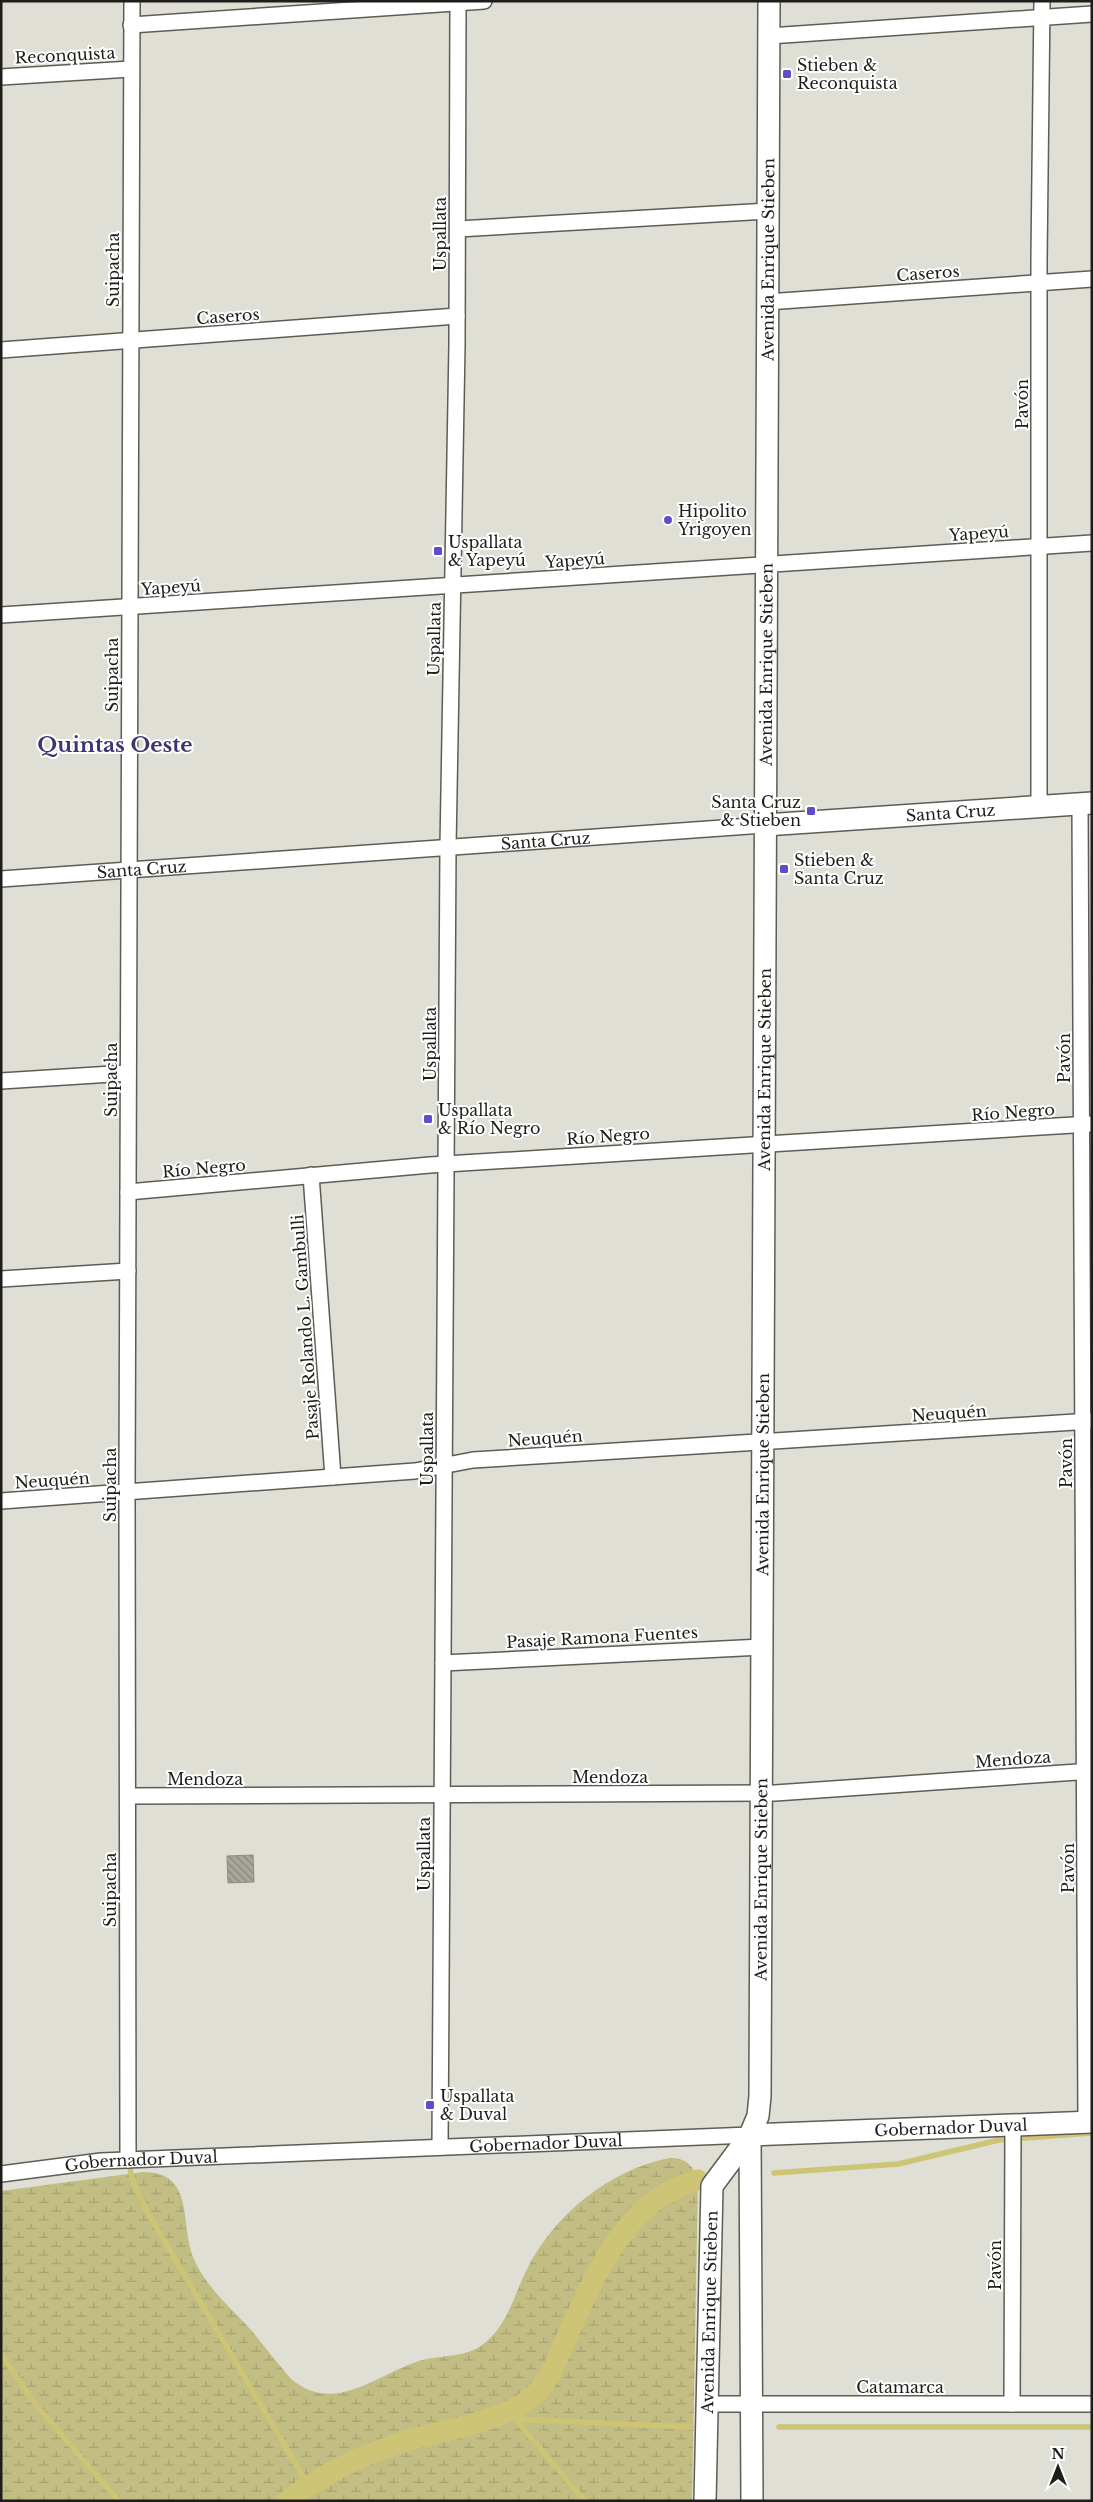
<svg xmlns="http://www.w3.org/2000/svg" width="1093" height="2502" font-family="'Libre Baskerville',serif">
<defs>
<pattern id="wetland-marsh" width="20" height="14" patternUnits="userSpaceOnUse" patternTransform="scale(1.25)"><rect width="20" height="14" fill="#c2bd83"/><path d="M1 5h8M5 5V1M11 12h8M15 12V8" fill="none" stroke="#a6a271"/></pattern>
<pattern id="building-back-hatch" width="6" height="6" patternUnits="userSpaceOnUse" patternTransform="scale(1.25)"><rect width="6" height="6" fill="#a7a79e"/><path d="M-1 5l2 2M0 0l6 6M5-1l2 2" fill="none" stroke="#878780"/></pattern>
</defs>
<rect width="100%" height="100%" fill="#dfdfd5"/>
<path fill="url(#wetland-marsh)" d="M669,2158C686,2158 692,2164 698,2180L692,2501H1V2191L143,2172C196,2172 179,2224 194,2259C205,2286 232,2309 251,2330C264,2346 277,2362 290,2378C334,2416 375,2375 419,2361C442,2354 468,2359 487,2341C508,2323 515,2293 527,2269C554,2215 609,2170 669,2158Z"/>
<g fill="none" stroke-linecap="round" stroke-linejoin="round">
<g stroke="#cdc575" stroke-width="5.5">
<path d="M128,2162L135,2187L148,2213L308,2485"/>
<path d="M774,2173L898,2164L999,2140L1092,2133"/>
<path d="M1,2354L36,2405L119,2501"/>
<path d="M491,2418L691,2427"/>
<path d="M515,2419L585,2501"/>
<path d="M779,2427H1092"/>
</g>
<path stroke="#cdc575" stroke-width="21" d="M287,2501C320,2476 357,2457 397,2444C437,2430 509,2423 537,2392C551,2378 558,2357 566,2339C595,2276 624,2200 698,2180"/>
</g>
<path fill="url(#building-back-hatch)" stroke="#8d8c83" d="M253,1855L254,1882L228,1883L227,1856Z"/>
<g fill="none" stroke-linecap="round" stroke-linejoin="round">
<g stroke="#5e5d55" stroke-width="18">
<g id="street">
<path d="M131,25L484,1"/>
<path d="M769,36L1092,14"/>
<path d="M1,77L131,69"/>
<path d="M458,229L768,211"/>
<path d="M767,302L1092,279"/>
<path d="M1,350L457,316"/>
<path d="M1,615L1092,543"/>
<path d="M1080,803L1086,2123"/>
<path d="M1039,806V260L1042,1"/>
<path id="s1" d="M1,879L765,825"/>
<path d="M1,1081L128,1073"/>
<path d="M311,1175L333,1477"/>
<path d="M128,1192L430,1165L1090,1124"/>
<path d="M1,1279L128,1271"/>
<path d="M1,1501L415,1471L473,1460L1091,1421"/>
<path d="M443,1663L762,1647"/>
<path d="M128,1796L775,1793L1092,1771"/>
<path d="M440,2147L448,847L457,345L458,1"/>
<path d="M128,2160L127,1492L132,1"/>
<path id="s2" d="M1,2174L101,2161L750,2135"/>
<path d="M708,2404H1092"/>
<path d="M1012,2404L1013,2126"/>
</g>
</g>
<g stroke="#5e5d55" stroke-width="24">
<g id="secondary">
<path id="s3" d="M765,825L1092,803"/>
<path d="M750,2135L752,2501"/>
<path id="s4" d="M750,2135L1092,2122"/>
<path id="s5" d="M705,2501L712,2186L750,2135L758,2116L760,2096L769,1"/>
</g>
</g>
<use href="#street" stroke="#fff" stroke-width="15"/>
<use href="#secondary" stroke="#fff" stroke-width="21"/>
</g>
<g fill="#5e4fc8" stroke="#fff" stroke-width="2">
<rect x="782" y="69" width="10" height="10" rx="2.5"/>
<circle cx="668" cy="520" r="5"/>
<rect x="433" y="546" width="10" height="10" rx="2.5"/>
<rect x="806" y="806" width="10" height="10" rx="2.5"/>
<rect x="779" y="864" width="10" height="10" rx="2.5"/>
<rect x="423" y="1114" width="10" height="10" rx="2.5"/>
<rect x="425" y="2100" width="10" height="10" rx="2.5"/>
</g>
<g text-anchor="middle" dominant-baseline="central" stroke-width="4" stroke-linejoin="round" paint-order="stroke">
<g font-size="16" fill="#1e1d1a" stroke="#fff">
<text transform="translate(65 55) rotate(-3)">Reconquista</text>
<text transform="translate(440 234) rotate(-90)">Uspallata</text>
<text stroke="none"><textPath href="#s5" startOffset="2256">Avenida Enrique Stieben</textPath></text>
<text transform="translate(113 270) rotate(-90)">Suipacha</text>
<text transform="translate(928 273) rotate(-4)">Caseros</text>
<text transform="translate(228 316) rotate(-4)">Caseros</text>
<text transform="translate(1022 404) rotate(-90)">Pavón</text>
<text transform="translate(979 533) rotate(-4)">Yapeyú</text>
<text transform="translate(575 560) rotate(-4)">Yapeyú</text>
<text transform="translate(171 587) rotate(-4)">Yapeyú</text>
<text transform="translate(434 639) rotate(-89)">Uspallata</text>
<text stroke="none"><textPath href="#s5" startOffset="1851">Avenida Enrique Stieben</textPath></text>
<text transform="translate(112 675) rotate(-90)">Suipacha</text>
<text stroke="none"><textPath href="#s3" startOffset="186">Santa Cruz</textPath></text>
<text stroke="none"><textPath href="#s1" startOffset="546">Santa Cruz</textPath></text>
<text stroke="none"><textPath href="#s1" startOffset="141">Santa Cruz</textPath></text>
<text transform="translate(430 1044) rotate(-90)">Uspallata</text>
<text transform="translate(1064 1058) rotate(-90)">Pavón</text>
<text stroke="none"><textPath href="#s5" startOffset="1446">Avenida Enrique Stieben</textPath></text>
<text transform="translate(111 1080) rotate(-90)">Suipacha</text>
<text transform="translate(1013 1112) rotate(-4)">Río Negro</text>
<text transform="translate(608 1136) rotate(-4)">Río Negro</text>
<text transform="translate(204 1168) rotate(-5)">Río Negro</text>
<text transform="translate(305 1327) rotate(-94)">Pasaje Rolando L. Gambulli</text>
<text transform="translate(949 1413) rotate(-4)">Neuquén</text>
<text transform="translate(545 1438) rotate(-4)">Neuquén</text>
<text transform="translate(427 1449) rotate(-90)">Uspallata</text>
<text transform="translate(1066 1463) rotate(-90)">Pavón</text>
<text stroke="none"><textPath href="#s5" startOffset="1041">Avenida Enrique Stieben</textPath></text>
<text transform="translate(52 1480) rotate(-4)">Neuquén</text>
<text transform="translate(110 1485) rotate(-90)">Suipacha</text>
<text transform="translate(602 1637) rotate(-3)">Pasaje Ramona Fuentes</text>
<text transform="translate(1013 1759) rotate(-4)">Mendoza</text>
<text x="610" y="1777">Mendoza</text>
<text x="205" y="1779">Mendoza</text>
<text transform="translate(424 1854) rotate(-90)">Uspallata</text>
<text transform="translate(1068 1868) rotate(-90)">Pavón</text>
<text stroke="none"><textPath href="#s5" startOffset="636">Avenida Enrique Stieben</textPath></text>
<text transform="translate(110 1890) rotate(-90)">Suipacha</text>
<text stroke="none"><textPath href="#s4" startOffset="201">Gobernador Duval</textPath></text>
<text stroke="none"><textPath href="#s2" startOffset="546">Gobernador Duval</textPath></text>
<text stroke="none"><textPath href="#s2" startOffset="141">Gobernador Duval</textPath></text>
<text transform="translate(995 2265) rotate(-90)">Pavón</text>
<text stroke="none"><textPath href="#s5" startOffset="189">Avenida Enrique Stieben</textPath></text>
<text x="900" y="2387">Catamarca</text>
</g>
<g font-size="16" fill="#1e1d1a" stroke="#fff" text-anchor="start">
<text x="797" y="65">Stieben &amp;<tspan x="797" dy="18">Reconquista</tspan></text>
<text x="678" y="511">Hipolito<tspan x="678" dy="18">Yrigoyen</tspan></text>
<text x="448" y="542">Uspallata<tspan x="448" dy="18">&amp; Yapeyú</tspan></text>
<text x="801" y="802" text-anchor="end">Santa Cruz<tspan x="801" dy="18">&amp; Stieben</tspan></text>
<text x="794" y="860">Stieben &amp;<tspan x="794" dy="18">Santa Cruz</tspan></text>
<text x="438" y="1110">Uspallata<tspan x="438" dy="18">&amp; Río Negro</tspan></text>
<text x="440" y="2096">Uspallata<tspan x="440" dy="18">&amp; Duval</tspan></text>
</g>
<g font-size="21" font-weight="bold" fill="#3a3672" stroke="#fff">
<text x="115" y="745">Quintas Oeste</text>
</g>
</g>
<rect width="1093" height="2502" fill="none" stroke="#1e1d1a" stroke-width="5"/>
<g transform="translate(1058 2467)" stroke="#ffffff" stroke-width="4" paint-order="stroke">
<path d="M0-4L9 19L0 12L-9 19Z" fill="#1e1d1a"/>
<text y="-8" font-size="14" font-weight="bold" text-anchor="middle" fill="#1e1d1a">N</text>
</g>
</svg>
